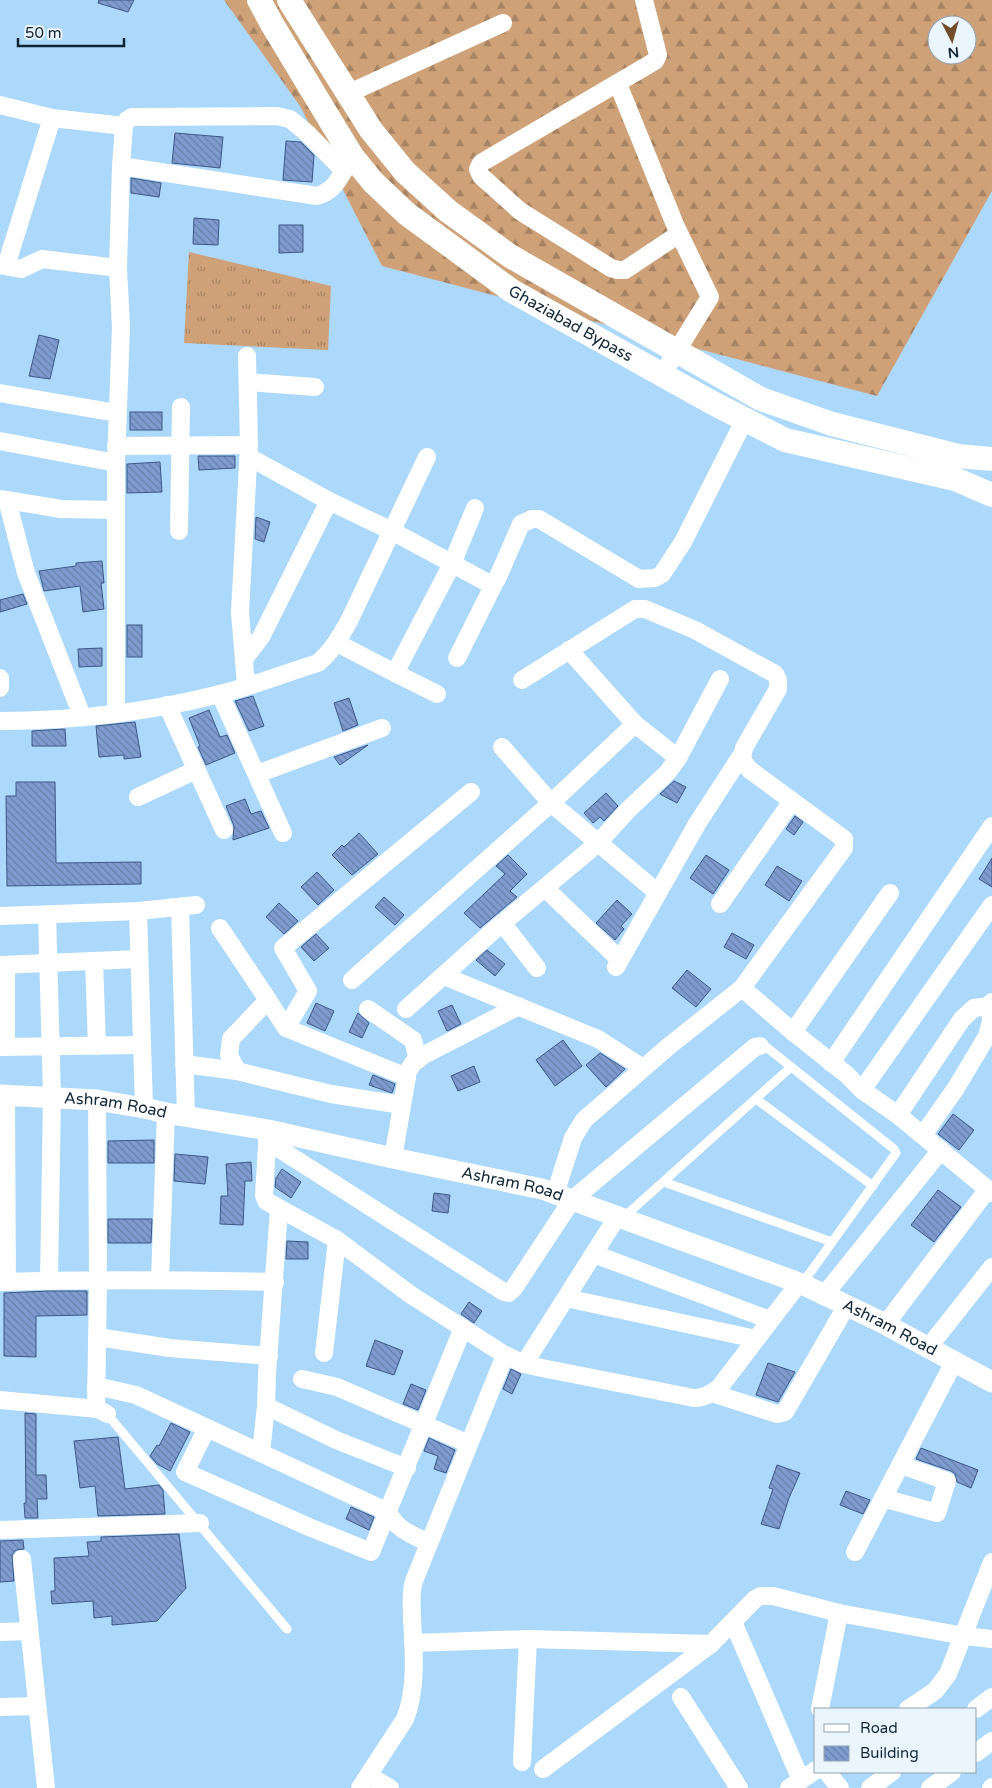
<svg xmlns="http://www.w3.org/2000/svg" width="992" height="1788" font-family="'Varela Round',sans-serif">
<defs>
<pattern id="grass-tufts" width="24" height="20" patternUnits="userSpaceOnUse" patternTransform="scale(1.25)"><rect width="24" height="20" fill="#cfa178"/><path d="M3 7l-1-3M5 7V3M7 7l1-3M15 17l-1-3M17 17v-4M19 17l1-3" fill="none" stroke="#a78363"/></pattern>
<pattern id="forest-firs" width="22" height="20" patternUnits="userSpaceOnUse" patternTransform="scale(1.25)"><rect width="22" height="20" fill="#cfa178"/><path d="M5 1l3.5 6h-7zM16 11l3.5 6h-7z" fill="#a78363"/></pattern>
<pattern id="building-back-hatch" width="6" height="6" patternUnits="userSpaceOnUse" patternTransform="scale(1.25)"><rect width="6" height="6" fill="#7f9cd1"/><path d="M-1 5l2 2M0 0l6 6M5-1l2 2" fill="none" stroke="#677faa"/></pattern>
</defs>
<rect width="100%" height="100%" fill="#acd8fb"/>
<path fill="url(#grass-tufts)" d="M189,252L331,286L328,350L184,343Z"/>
<path fill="url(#forest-firs)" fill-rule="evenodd" d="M224,0H992V191L877,396L382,266L300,106ZM937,25H967V55H937Z"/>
<g fill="url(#building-back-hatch)" stroke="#3d5685">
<path d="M99,0H134L128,12L98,3Z"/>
<path d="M175,133L223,137L220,168L172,163Z"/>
<path d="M286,141L301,142L314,155L312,182L283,180Z"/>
<path d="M131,178L161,183L159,197L131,193Z"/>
<path d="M194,218L219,220L218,245L193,244Z"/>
<path d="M279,225H303V252L279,253Z"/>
<path d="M39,335L59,340L50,379L29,376Z"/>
<rect x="130" y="412" width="32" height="18"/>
<path d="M198,456H235V468L199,470Z"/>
<path d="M160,462L162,492L127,493V464Z"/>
<path d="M256,517L270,522L264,542L255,539Z"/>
<path d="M102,561L104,583H101L104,609L83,612L80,586L44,591L39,571L76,566V563Z"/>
<path d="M23,594L27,604L0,612V600Z"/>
<rect x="127" y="625" width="15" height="32"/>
<path d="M102,648V666L79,667L78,649Z"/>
<path d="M253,696L264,726L249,731L235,701Z"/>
<path d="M349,698L358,725L343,731L334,703Z"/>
<path d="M209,710L220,737L227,735L235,753L206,765L198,747L200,746L189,718Z"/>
<path d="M135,722L141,757L124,759V755L99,757L96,726Z"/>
<path d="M65,729L66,746H32V731Z"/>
<path d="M368,745L340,765L334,757Z"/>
<path d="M674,781L686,787L677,803L660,794Z"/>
<path d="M16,782H55L56,863L141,862V884L7,886L6,796H16Z"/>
<path d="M606,793L618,806L604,821L600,817L593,823L584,813Z"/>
<path d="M245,799L251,814L261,811L269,828L233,840L234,826L226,806Z"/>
<path d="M795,816L803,822L794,835L786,829Z"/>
<path d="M359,833L378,854L352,875L332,855L342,845L344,847Z"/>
<path d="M508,855L527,874L510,891L517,897L480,928L464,913L505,874L496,866Z"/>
<path d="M706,855L729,870L713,894L690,878Z"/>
<path d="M992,858V887L979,879Z"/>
<path d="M777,866L802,881L789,901L765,885Z"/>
<path d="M317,872L334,890L318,905L301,887Z"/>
<path d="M384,897L404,915L395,925L375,907Z"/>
<path d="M617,900L632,914L621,926L624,929L615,940L596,923Z"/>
<path d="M279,903L298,921L284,934L266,917Z"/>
<path d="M732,933L754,945L746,959L724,947Z"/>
<path d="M316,934L329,948L314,961L301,947Z"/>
<path d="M487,950L505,964L495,976L476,960Z"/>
<path d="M687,970L711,989L696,1007L672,988Z"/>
<path d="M316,1003L334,1011L325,1031L307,1023Z"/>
<path d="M452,1005L461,1024L447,1031L438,1011Z"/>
<path d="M358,1013L369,1023L362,1038L349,1032Z"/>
<path d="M563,1040L582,1066L555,1086L536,1060Z"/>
<path d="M600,1053L625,1069L606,1087L586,1065Z"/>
<path d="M474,1066L480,1082L458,1091L451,1076Z"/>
<path d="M373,1075L395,1084L392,1093L369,1085Z"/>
<path d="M953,1114L974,1130L959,1150L938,1134Z"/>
<path d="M154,1140V1163H108V1141Z"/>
<path d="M175,1154L208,1157L205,1184L174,1181Z"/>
<path d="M251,1162L252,1181H245L243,1225L220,1224L221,1196H228L226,1164Z"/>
<path d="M282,1169L301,1182L291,1198L275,1187L276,1178Z"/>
<path d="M938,1190L961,1207L934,1242L911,1225Z"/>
<path d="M434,1193L450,1195L448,1213L432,1211Z"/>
<path d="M108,1219H152L151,1243H108Z"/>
<path d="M287,1241L308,1242V1259H286Z"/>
<path d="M48,1291H87V1315L36,1316V1357L4,1356V1293Z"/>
<path d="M469,1302L482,1311L474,1323L461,1314Z"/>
<path d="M375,1340L403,1351L394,1375L366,1366Z"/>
<path d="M768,1363L795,1372L778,1402L756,1395Z"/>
<path d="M511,1369L521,1374L512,1394L503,1389Z"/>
<path d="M411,1384L426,1390L418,1410L403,1404Z"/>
<path d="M25,1413L36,1414V1475H46L47,1499H37L38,1518H25L24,1503H26Z"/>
<path d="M171,1423L190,1432L170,1471L157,1464L150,1456L157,1445L159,1446Z"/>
<path d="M118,1437L125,1489L159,1485L163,1490L165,1514L98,1516L95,1486L80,1488L74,1441Z"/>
<path d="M429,1438L455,1450L446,1473L434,1469L438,1456L424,1451Z"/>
<path d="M921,1448L978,1470L971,1488L957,1482L955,1474L951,1471L916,1459Z"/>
<path d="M777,1465L800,1473L789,1498L779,1529L761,1524L773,1489L769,1488Z"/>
<path d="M846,1491L870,1500L863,1514L840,1505Z"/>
<path d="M351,1507L374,1517L369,1530L346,1519Z"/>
<path d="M179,1534L186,1588L157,1621L112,1625V1616L94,1618L93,1601L52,1604L51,1591H55L54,1558L89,1556L87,1542L101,1541V1537Z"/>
<path d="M23,1540L24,1549L16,1550L12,1555L14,1581L0,1582V1541Z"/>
</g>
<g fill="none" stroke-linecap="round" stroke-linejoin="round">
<g stroke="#fff" stroke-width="9">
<path d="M760,1046H765L894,1149L896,1153L802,1284"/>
<path d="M756,1099L873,1186"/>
<path d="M664,1182L832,1242"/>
<path d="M624,1217L791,1067"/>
<path d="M107,1414L287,1629"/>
</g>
<g stroke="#fff" stroke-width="18">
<path d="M644,0L658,55L655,61L481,163L478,169L481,176L520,211L611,268L618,270H625L679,234"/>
<path d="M618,84L676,227L710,297L662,375"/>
<path d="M347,94L503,23"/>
<path d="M0,105L52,118L124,126"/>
<path d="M121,166L317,196C336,190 339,178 349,162"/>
<path d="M0,265L21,269L42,259L118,268"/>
<path d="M6,266L52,118"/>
<path d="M248,382L315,387"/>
<path d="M0,393L117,413"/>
<path d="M0,441L116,463"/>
<path d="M116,446L249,445"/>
<path d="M249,457L329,501L392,531L488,583H492L497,579L521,524L532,519H539L639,579L655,578L662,574L683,542L745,419"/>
<path d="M0,499L61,509L116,510"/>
<path d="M7,500L26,573L82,716"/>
<path d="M179,531L181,407"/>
<path d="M337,643L395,673L452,564L475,508"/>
<path d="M569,650L635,724L678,758"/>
<path d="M457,658L495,582"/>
<path d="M244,659L261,637L329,501"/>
<path d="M395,673L437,694"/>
<path d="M0,678V688"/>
<path d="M522,680L635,609H645L695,630L775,674L778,680V689L744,748C741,759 743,762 750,770L844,839V848L742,988L669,1046L584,1120L573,1138L555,1194"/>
<path d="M246,686L240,612L249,445L247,356"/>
<path d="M220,694L283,833"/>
<path d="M167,705L224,830"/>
<path d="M116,713V463L121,327L118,268L121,166L124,126L127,120L132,117L277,116L290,119L308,134L344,171"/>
<path d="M0,721C73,721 149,712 220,694C253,686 285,673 318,663C332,651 340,637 349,621L427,457"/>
<path d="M502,747L551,803L658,893"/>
<path d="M257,774L382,728"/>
<path d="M138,797L196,770"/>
<path d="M545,888L620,960"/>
<path d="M720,904L792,801"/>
<path d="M180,907L186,1117"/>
<path d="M138,911L144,1108"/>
<path d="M47,914L52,1097L49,1280"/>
<path d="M0,916L138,911L196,905"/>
<path d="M503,924L537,968"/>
<path d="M220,928L268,1000L231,1039L229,1055L237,1071L331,1094L402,1105"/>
<path d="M94,961L97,1046"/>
<path d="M0,965L139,959"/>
<path d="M6,965V1047"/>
<path d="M616,967L697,824L741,756"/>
<path d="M444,976L598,1039L643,1068"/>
<path d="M352,980L551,803L635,724"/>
<path d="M742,988L793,1032L846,1074L862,1090L898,1115L992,1193"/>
<path d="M268,1000L286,1028L407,1077"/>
<path d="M368,1009L413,1040L418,1060"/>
<path d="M406,1009L493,931L598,843L628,810L668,772L678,758L720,679"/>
<path d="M286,1028L308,991L283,948L471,792"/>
<path d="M793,1032L890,893"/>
<path d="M0,1047L142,1045"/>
<path d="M831,1063L992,826"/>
<path d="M184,1064L237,1071"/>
<path d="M862,1090L992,905"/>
<path d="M6,1095L7,1282"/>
<path d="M898,1115L962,1019L974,1008L989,1006L992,1002"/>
<path d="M268,1130L264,1195L266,1201L337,1240L411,1295L505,1355L414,1581C410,1593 412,1606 412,1619C414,1650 417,1690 405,1719L360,1788"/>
<path d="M923,1135L956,1088L987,1036L991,1021L990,1004"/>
<path d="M267,1141L504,1292L509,1293L514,1288L572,1200L755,1047L760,1046"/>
<path d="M393,1158L408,1071L414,1062L424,1055L519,1006"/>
<path d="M594,1254L770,1320"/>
<path d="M160,1280L166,1113"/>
<path d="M0,1282C91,1279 183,1280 275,1282"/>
<path d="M825,1294L941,1150"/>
<path d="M566,1298L756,1339"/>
<path d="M885,1325L988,1189"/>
<path d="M97,1337L170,1348L269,1356"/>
<path d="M928,1348L992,1267"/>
<path d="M324,1353L337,1240"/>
<path d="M505,1355L524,1364L542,1368L694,1398C704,1398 710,1394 719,1388L799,1283"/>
<path d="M524,1364L617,1217"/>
<path d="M302,1379L337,1387L469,1444"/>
<path d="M96,1386L136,1395L388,1512C398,1531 411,1534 429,1543"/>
<path d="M712,1393L777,1414L785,1412L847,1305"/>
<path d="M0,1400L87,1408L98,1409L107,1414"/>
<path d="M266,1406L336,1440L407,1468"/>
<path d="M96,1409L98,1281L97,1100"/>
<path d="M207,1428L185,1472L309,1527L371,1552L463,1328"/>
<path d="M261,1453L266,1406L267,1374L279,1209"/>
<path d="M883,1498L937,1513L947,1481L901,1465"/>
<path d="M0,1530L200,1523"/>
<path d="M855,1552L954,1362"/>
<path d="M22,1559L46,1788"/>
<path d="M733,1622L801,1780"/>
<path d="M0,1632L29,1631"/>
<path d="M413,1643L528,1639L711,1644"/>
<path d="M681,1697L739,1788"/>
<path d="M0,1707L36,1706"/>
<path d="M820,1709L839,1613"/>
<path d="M908,1709L935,1691L948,1674L992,1562"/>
<path d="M976,1709L992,1697"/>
<path d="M976,1753L992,1741"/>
<path d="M522,1762L528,1639"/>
<path d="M543,1769L711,1644L755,1599L761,1596H773L839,1613L964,1636L992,1639"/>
<path d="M827,1772L840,1788"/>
<path d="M369,1776L390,1788"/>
<path d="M789,1788L816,1770"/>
<path d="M870,1788L892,1772"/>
<path d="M930,1788L952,1772"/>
<path d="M991,1788L992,1787"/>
</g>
<path stroke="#fff" stroke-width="21" id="s1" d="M0,1095L97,1100L144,1108L166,1113L268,1130L393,1158L542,1189L802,1284L879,1321L992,1382"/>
<g stroke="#fff" stroke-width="24">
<path id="s2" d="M259,0L272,24L330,120L352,156L373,182L407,214L512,291L711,402L785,440L955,479L992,495"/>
<path d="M289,0L371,130L405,172L448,211L510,256L761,399L832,424L958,456L992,459"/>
</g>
</g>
<g text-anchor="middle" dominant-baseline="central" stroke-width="4.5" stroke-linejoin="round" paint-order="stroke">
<g font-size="16" fill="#102636" stroke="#eaf5fe">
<text stroke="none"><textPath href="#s2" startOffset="459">Ghaziabad Bypass</textPath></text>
<text stroke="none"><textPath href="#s1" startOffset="116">Ashram Road</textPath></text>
<text stroke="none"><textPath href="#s1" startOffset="521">Ashram Road</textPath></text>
<text stroke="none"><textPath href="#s1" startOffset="926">Ashram Road</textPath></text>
</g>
</g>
<rect x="814" y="1708" width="162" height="65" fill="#eaf5fe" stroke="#93a2ae"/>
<rect x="824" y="1724" width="25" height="8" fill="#ffffff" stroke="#93a2ae"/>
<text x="860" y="1733" font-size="15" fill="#102636">Road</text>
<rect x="824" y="1746" width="25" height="15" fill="url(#building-back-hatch)" stroke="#93a2ae"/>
<text x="860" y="1758" font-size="15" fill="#102636">Building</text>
<g transform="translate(952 40) rotate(174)"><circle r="24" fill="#eaf5fe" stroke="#93a2ae"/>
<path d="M0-4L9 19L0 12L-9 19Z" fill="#734d2a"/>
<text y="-8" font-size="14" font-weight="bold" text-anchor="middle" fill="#102636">N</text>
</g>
<path d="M18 38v8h106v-8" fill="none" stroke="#102636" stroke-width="2.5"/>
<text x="25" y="38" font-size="15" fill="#102636" stroke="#eaf5fe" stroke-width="4" paint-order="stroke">50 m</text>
</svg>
